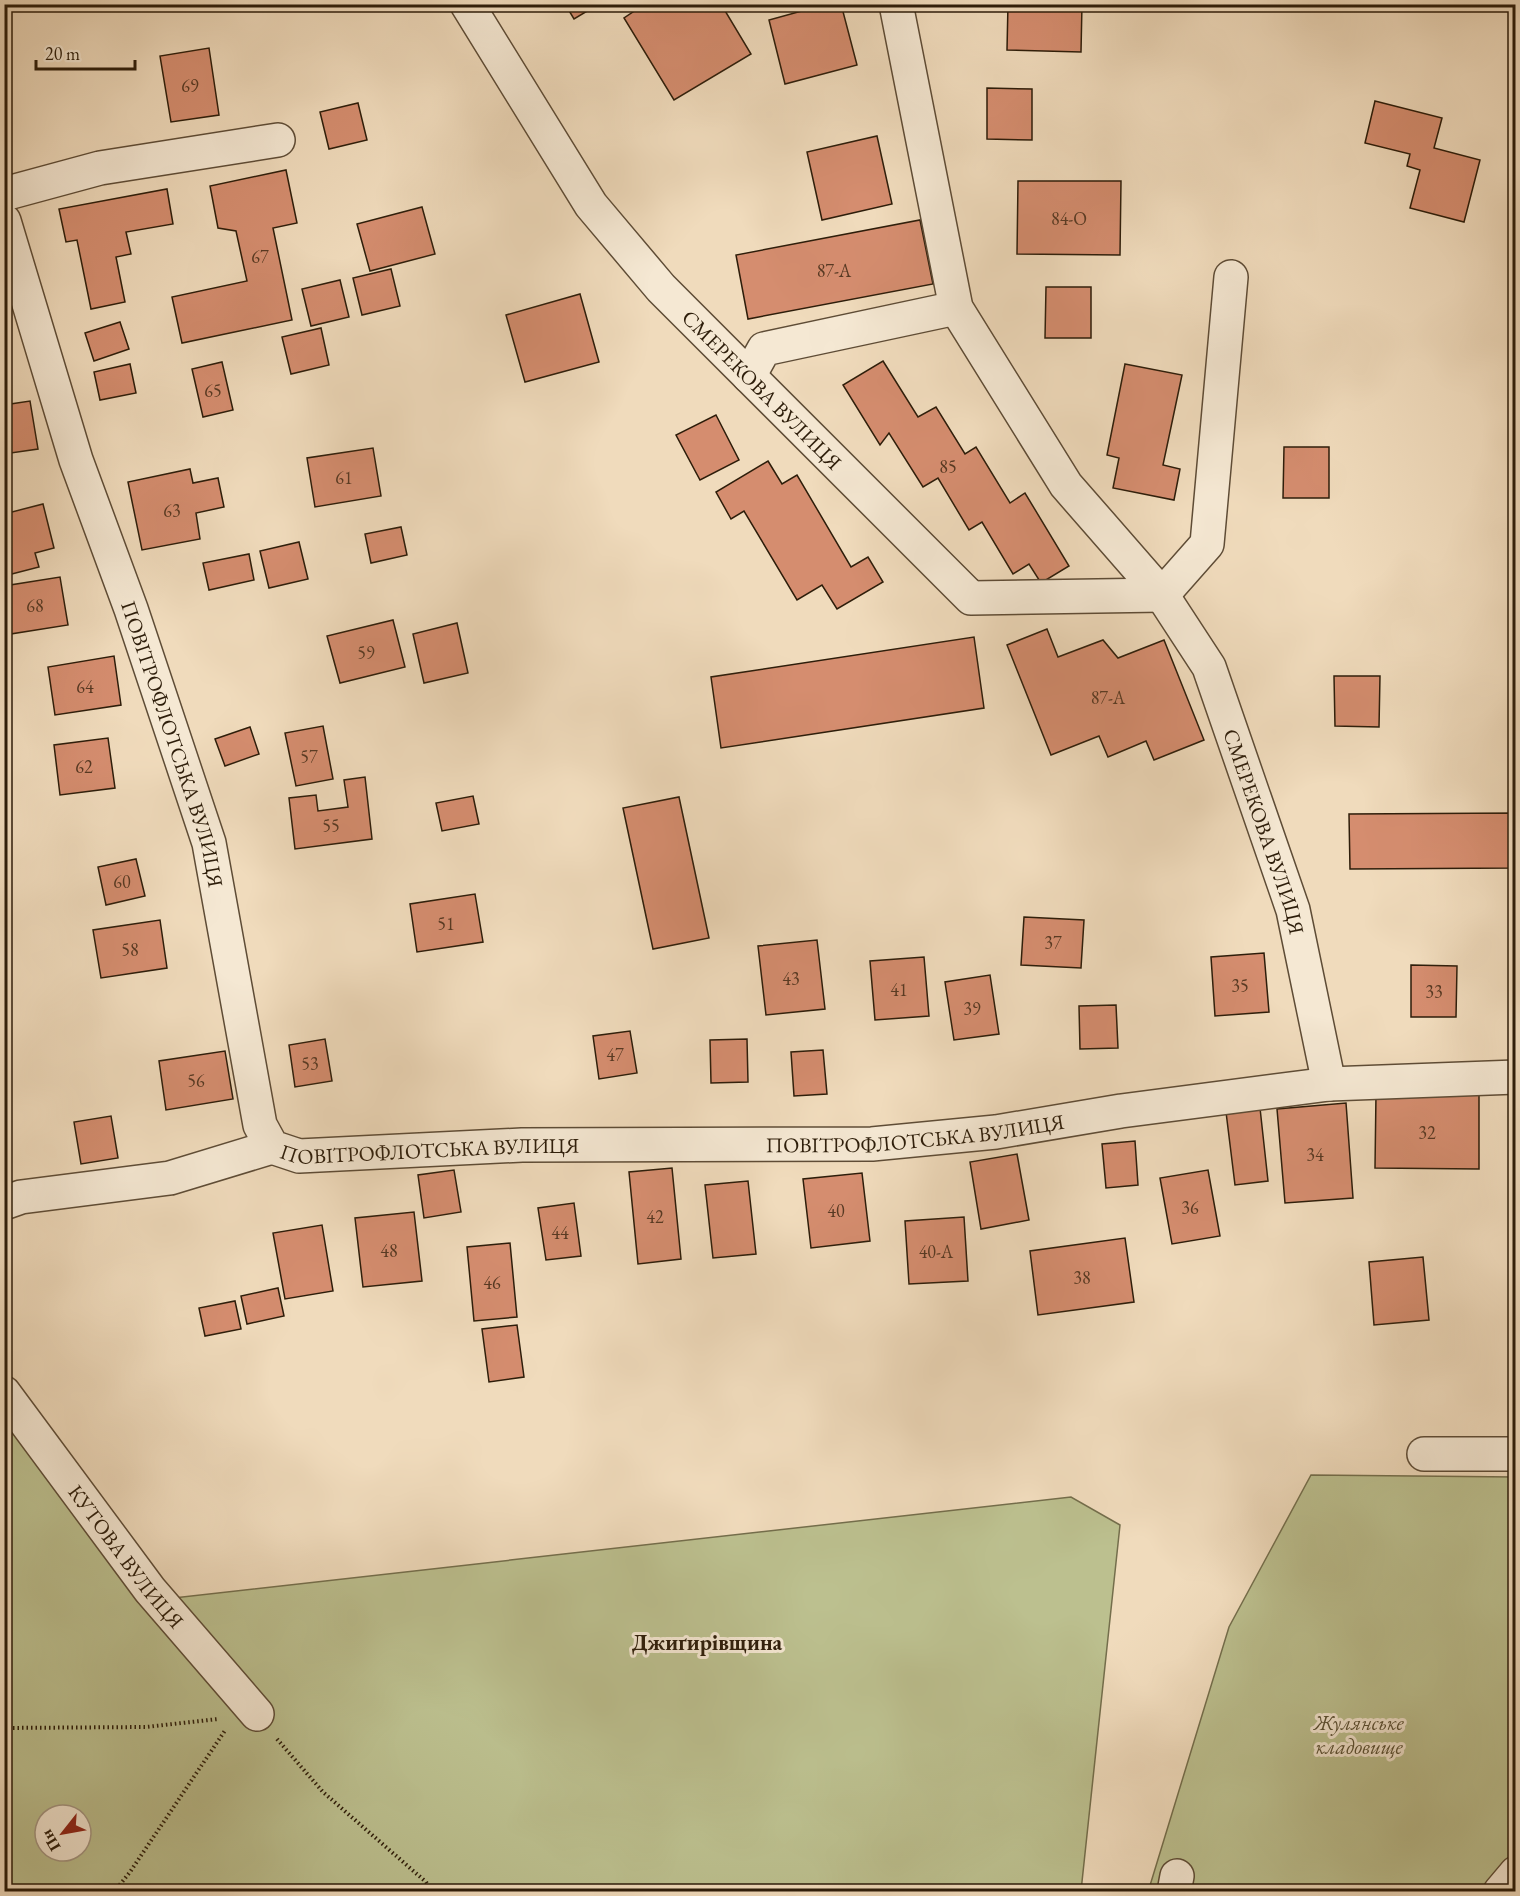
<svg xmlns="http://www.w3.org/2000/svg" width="1520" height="1896" font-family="'EB Garamond',serif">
<rect width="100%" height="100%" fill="#f0dbbc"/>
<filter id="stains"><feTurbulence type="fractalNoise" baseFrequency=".00333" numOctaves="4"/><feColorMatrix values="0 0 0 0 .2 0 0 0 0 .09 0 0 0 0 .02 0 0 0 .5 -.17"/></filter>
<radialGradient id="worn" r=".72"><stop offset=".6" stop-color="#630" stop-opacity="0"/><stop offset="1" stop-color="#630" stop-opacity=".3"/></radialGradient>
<g fill="#bcc08f" stroke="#746e4c" stroke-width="1.5" fill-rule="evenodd">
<path d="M4,1405L138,1602L1071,1497L1120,1525L1081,1891H5ZM45,1815H81V1851H45Z"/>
<path d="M1311,1475L1515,1477V1891L1148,1892L1229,1627Z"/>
</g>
<g fill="#d58d6f" stroke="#2d1d0a" stroke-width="1.5">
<path d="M565,4H599L574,19Z"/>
<path d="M645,4H721L751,54L674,100L624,18Z"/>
<path d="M827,4H841L857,65L785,84L769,20Z"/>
<path d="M1008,4H1082L1081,52L1007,50Z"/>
<path d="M1499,4H1516V12L1498,10Z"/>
<path d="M209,48L219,115L171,122L160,56Z"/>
<path d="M987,88L1032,89V140L987,139Z"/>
<path d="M1375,101L1442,118L1434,148L1480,160L1464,222L1410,208L1420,170L1407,166L1410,154L1365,143Z"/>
<path d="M358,103L367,140L329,149L320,112Z"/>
<path d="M877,136L892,204L822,220L807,152Z"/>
<path d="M286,170L297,223L273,228L292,320L182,343L172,297L247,281L236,231L218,228L210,186Z"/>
<path d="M1018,181H1121L1120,255L1017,254Z"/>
<path d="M167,189L173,224L126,232L131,254L116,257L125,302L91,309L77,240L66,242L59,209Z"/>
<path d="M422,207L435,254L370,271L357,224Z"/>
<path d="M920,220L933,284L748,319L736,255Z"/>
<path d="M391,269L400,306L362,315L353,278Z"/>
<path d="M340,280L349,317L311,326L302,289Z"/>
<path d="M1046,287H1091V338H1045Z"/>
<path d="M580,294L599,362L525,382L506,315Z"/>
<path d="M120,322L129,349L94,361L85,333Z"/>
<path d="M321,328L329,365L291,374L282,337Z"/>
<path d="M883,361L918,417L936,407L965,454L976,447L1010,503L1025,493L1069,566L1041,583L1029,564L1013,574L982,522L969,530L938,478L923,487L889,433L880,445L843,385Z"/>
<path d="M222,362L233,410L203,417L192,369Z"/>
<path d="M130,364L136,393L100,400L94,372Z"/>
<path d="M1125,364L1182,375L1163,465L1180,469L1174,500L1113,488L1119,458L1107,455Z"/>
<path d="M30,401L38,449L4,454V405Z"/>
<path d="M716,415L739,460L700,480L676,435Z"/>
<path d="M1284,447H1329V498H1283Z"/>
<path d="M373,448L381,496L315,507L307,458Z"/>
<path d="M768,461L782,484L797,475L851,567L868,557L883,582L837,609L822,585L797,600L744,511L731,519L716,492Z"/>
<path d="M190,469L193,483L218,478L224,507L196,513L200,539L142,550L128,482Z"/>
<path d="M43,504L54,548L35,553L39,567L4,576V514Z"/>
<path d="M401,527L407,555L371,563L365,534Z"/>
<path d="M299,542L308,579L269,588L260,551Z"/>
<path d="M249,554L254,580L209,590L203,563Z"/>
<path d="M60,577L68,625L4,635V586Z"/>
<path d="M393,620L405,667L340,683L327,636Z"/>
<path d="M457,623L468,673L424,683L413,634Z"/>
<path d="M1047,629L1058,657L1103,640L1118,658L1164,640L1204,740L1154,760L1146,741L1108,757L1099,736L1051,755L1007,645Z"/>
<path d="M974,637L984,708L721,748L711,677Z"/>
<path d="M114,656L121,705L55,715L48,667Z"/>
<path d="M1334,676H1380L1379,727L1335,726Z"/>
<path d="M323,726L333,779L296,786L285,733Z"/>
<path d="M250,727L259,754L225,766L215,739Z"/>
<path d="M108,738L115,788L60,795L54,745Z"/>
<path d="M365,777L372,839L295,849L289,798L316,795L318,811L348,807L344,780Z"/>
<path d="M473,796L479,824L442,831L436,803Z"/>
<path d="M679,797L709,938L653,949L623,808Z"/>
<path d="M1516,813V868L1350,869L1349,814Z"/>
<path d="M136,859L145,896L106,905L98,867Z"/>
<path d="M475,894L483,942L417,952L410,904Z"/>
<path d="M1024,917L1084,920L1081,968L1021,965Z"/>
<path d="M160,920L167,968L101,978L93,930Z"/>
<path d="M817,940L825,1009L766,1015L758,946Z"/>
<path d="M1264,953L1269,1012L1215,1016L1211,957Z"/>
<path d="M924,957L929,1016L875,1020L870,961Z"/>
<path d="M1411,965L1457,966L1456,1017H1411Z"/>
<path d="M990,975L999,1034L954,1040L945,982Z"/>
<path d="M1116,1005L1118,1048L1080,1049L1079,1006Z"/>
<path d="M630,1031L637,1073L599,1079L593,1036Z"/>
<path d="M325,1039L332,1081L295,1087L289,1045Z"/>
<path d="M747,1039L748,1082L711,1083L710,1040Z"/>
<path d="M823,1050L827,1094L794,1096L791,1052Z"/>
<path d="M225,1051L233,1099L166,1110L159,1061Z"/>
<path d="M1376,1094L1479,1095V1169L1375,1168Z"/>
<path d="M1346,1103L1353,1198L1285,1203L1277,1109Z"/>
<path d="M1260,1108L1268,1181L1235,1185L1226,1112Z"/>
<path d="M111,1116L118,1158L81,1164L74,1122Z"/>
<path d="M1135,1141L1138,1185L1106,1188L1102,1144Z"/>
<path d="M1017,1154L1029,1220L981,1229L970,1162Z"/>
<path d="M672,1168L681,1259L638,1264L629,1172Z"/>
<path d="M454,1170L461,1212L424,1218L418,1175Z"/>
<path d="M1208,1170L1220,1236L1172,1244L1160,1178Z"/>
<path d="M862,1173L870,1241L811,1248L803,1179Z"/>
<path d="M748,1181L756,1254L713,1258L705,1185Z"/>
<path d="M574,1203L581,1256L546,1260L538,1208Z"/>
<path d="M414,1212L422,1281L363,1287L355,1218Z"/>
<path d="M964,1217L968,1281L909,1284L905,1221Z"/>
<path d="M322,1225L333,1291L285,1299L273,1233Z"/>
<path d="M1125,1238L1134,1302L1038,1315L1030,1251Z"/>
<path d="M510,1243L517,1317L474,1321L467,1247Z"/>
<path d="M1423,1257L1429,1320L1374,1325L1369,1262Z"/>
<path d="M278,1288L284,1316L247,1324L241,1296Z"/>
<path d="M235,1301L241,1329L205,1336L199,1308Z"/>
<path d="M517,1325L524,1377L489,1382L482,1329Z"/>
</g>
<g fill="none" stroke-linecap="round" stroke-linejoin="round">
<g stroke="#5e4c36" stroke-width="36">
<g id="minor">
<path id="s1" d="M467,4L591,205L661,288L971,598L1162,595L1207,544L1231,277"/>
<path id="s2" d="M896,4L956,308L1066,485L1162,595L1209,667L1293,910L1329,1084"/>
<path d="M4,194L100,168L278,140"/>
<path id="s3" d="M4,221L76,460L131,609L209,843L260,1125L272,1147L299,1156L522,1145L872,1144L996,1132L1121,1111L1329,1084L1516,1077"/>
<path d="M749,376L764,349L956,308"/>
<path d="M4,1203L21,1197L170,1178L272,1147"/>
<path id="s4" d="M4,1393L150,1590L257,1714"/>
<path d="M1424,1454H1516"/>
<path d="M1174,1892L1177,1876"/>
<path d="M1500,1892L1516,1873"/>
</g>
</g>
<g stroke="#2d1d0a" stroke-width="4" stroke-dasharray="1.5 3" stroke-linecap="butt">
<path d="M4,1728L146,1727L218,1719"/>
<path d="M277,1739L323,1792L426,1882L432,1892"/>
<path d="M114,1892L130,1872L226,1729"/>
</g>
<use href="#minor" stroke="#f5e8d3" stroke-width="33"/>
</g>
<g text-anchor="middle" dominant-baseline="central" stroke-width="6" stroke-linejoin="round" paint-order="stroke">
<g font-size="18" fill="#573923">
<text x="190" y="85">69</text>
<text x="1069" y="218">84-О</text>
<text x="260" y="256">67</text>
<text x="834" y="270">87-А</text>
<text x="213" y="390">65</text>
<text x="948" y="466">85</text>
<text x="344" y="477">61</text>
<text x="172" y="510">63</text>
<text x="35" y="605">68</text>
<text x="366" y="652">59</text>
<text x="85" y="686">64</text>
<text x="1108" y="697">87-А</text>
<text x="309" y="756">57</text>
<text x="84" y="766">62</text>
<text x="331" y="825">55</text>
<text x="122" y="881">60</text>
<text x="446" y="923">51</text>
<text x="1053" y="942">37</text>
<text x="130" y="949">58</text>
<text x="791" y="978">43</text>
<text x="1240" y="985">35</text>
<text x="899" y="989">41</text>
<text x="1434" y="991">33</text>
<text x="972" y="1008">39</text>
<text x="615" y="1054">47</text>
<text x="310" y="1063">53</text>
<text x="196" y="1080">56</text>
<text x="1427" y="1132">32</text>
<text x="1315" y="1154">34</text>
<text x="1190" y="1207">36</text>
<text x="836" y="1210">40</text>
<text x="655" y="1216">42</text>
<text x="560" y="1232">44</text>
<text x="389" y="1250">48</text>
<text x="936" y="1251">40-А</text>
<text x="1082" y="1277">38</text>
<text x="492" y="1282">46</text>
</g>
<g font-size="21" fill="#2d1d0a" stroke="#f5e8d3">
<text stroke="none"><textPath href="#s1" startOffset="488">СМЕРЕКОВА ВУЛИЦЯ</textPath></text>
<text stroke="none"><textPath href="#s3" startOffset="550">ПОВІТРОФЛОТСЬКА ВУЛИЦЯ</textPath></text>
<text stroke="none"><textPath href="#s2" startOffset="924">СМЕРЕКОВА ВУЛИЦЯ</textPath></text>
<text stroke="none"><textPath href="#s3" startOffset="1612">ПОВІТРОФЛОТСЬКА ВУЛИЦЯ</textPath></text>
<text stroke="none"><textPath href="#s3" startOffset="1126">ПОВІТРОФЛОТСЬКА ВУЛИЦЯ</textPath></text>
<text stroke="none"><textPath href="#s4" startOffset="204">КУТОВА ВУЛИЦЯ</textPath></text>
</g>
<g font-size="21" font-style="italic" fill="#584e32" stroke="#f5e8d3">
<text x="1359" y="1722">Жулянське<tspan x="1359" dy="24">кладовище</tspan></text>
</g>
<g font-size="22" font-weight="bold" fill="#2d1d0a" stroke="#f5e8d3">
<text x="707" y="1642">Джиґирівщина</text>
</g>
</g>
<rect width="1520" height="1896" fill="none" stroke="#f0dbbc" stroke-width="24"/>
<rect x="6" y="6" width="1508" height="1884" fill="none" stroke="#2d1d0a" stroke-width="3"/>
<rect x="12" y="12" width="1496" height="1872" fill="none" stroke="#2d1d0a" stroke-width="1.5"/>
<g transform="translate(63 1833) rotate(239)"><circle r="28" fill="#f5e8d3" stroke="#a59783" stroke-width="1.5"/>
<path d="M0-4.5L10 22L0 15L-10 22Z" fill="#8f2418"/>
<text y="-9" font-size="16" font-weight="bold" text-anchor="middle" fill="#2d1d0a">Пн</text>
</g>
<path d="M36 60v9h99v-9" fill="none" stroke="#2d1d0a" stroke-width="3"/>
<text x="45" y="60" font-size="18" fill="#2d1d0a" stroke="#f5e8d3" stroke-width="4.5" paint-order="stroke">20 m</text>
<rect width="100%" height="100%" filter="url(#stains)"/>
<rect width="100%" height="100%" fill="url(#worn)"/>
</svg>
